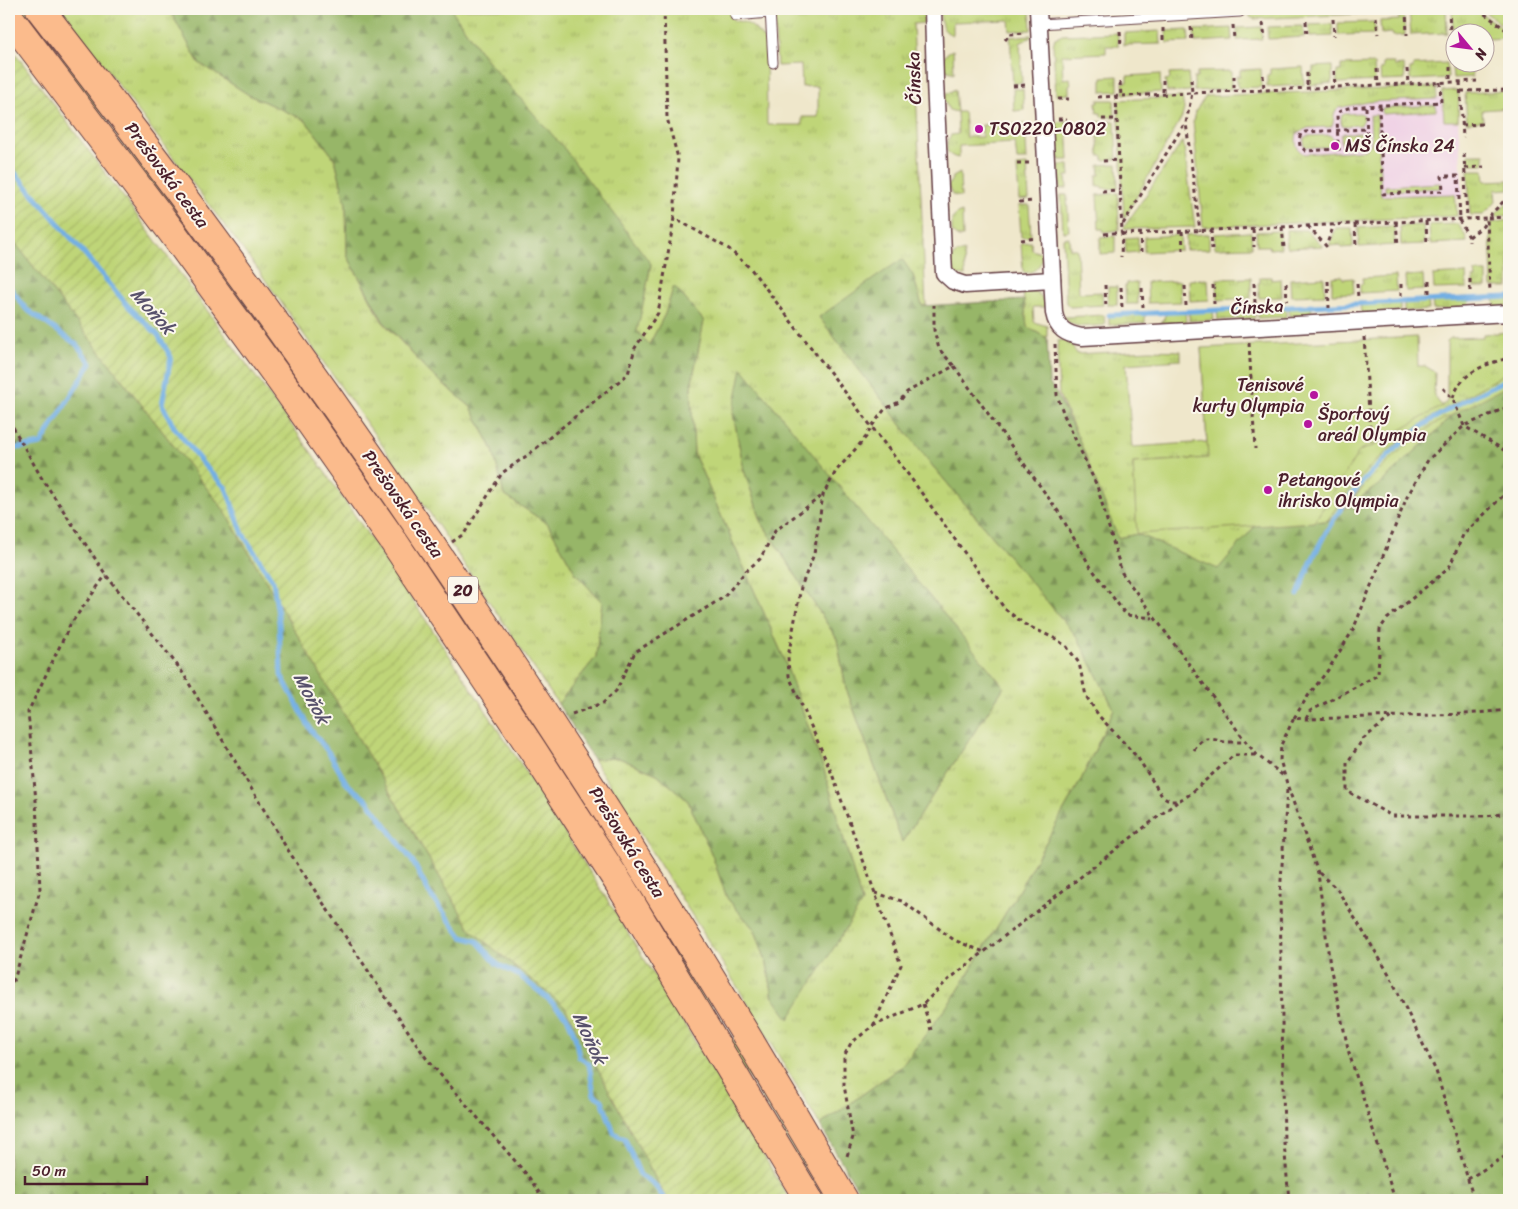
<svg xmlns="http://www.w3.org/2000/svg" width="1518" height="1209" font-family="Sriracha,sans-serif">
<defs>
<pattern id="grass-tufts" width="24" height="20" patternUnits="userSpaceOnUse" patternTransform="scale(1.25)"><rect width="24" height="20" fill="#bfd578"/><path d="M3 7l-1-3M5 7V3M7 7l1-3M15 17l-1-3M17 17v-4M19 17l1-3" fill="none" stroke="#a6b668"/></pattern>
<pattern id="forest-firs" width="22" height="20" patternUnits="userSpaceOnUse" patternTransform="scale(1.25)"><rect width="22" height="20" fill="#97b668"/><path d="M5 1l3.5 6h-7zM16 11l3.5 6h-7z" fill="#7d9356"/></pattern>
<pattern id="wetland-marsh" width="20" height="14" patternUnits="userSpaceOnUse" patternTransform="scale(1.25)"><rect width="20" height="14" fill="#bfd578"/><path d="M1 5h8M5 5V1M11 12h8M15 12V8" fill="none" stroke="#a6b668"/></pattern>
<pattern id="garden-furrows" width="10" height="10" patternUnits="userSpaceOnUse" patternTransform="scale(1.25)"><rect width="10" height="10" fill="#bfd578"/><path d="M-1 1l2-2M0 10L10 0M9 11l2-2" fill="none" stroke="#a6b668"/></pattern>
</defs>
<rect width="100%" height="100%" fill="#fbf7ec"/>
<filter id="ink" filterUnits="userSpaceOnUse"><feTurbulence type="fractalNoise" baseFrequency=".02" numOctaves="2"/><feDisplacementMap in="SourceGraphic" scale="10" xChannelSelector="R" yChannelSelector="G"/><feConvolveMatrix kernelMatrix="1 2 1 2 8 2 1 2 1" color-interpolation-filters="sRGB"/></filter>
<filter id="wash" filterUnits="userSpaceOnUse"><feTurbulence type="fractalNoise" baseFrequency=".0096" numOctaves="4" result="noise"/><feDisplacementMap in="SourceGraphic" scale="20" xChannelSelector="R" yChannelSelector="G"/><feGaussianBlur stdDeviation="1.12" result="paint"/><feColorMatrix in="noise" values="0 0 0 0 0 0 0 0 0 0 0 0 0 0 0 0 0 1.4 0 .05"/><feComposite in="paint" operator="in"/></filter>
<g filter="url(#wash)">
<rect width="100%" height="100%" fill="#efe7cb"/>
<path fill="#efd0e5" d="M1442,98L1444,121H1458L1463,196L1455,197L1456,206L1213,211L1208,111Z"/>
<g fill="url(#grass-tufts)" stroke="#847a52" fill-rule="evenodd">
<path d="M16,9H26L107,113L296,369L546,735L832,1200H822L755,1086Z"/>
<path d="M61,9H169L199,63L249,95L305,120L335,159L346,204L347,255L382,321L428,371L471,407L493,450L504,495L548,524L576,574L602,602L596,657L558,704L423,503L259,271Z"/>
<path d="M451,9H744L741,11H733V21C748,20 758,30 766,43L767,125H802V117H818V86L802,87L801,65L777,66L774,9H924V23L913,24L926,305L922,306L913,275L819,317L931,464L1078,638L1114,709L1081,780L1010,906L956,994L902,1066L820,1125L740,991L593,759L619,758L657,774L688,801L712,855L727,898L755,930L767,964L773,997L862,903L824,770L782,654L694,454L691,387L704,321L674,286L665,314L649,345L636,331L644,300L651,264L484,57ZM733,413L1004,687L902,842L846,688L837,639L762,523L744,470Z"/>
<path d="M940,9H1030L1031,30L1010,31L1009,20L953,22V35C940,31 941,21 940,9Z"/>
<path d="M1249,9H1382V11L1378,13L1254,19L1250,17Z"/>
<path d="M1398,9H1403L1405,35L1393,36L1392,33L1381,34L1380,21L1399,20Z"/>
<path d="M1409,9H1446L1447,33L1411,35Z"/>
<path d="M1452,9H1475L1509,33V38L1486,39V32L1453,33Z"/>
<path d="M1481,9H1509V30Z"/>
<path d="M1374,22L1375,34L1338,35V23Z"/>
<path d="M1332,24L1333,36L1310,37L1309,25Z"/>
<path d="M1303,26L1304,37L1268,39L1267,27Z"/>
<path d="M1261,27L1262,39L1237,40V28Z"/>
<path d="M1231,28L1232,40L1195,42L1194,30Z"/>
<path d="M1188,30L1189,42L1167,43L1166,31Z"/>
<path d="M1160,31L1161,44L1124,45V33Z"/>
<path d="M1118,33V46H1106V53L1062,55L1063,79L1070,78L1071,84L1069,85V94L1056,95L1053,45L1055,38L1062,35Z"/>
<path d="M1031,35V37L1020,43L1022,83L1013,84L1010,37Z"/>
<path d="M953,50L954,73L945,70C940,61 944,53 953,50Z"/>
<path d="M1383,63H1394V66L1404,65L1405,80L1381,81L1380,69H1383Z"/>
<path d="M1447,63L1448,78L1410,80V69H1413V65Z"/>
<path d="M1456,63H1472V77L1453,78L1452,67H1456Z"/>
<path d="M1374,64L1375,81L1337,83V71H1341V65Z"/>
<path d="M1332,66V83L1310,85L1309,73L1313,72V67Z"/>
<path d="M1303,67L1304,85L1267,87V75L1270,74V69Z"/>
<path d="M1261,69L1262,87L1238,88L1236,76H1240V70Z"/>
<path d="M1231,71V89L1194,91V78H1197V72Z"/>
<path d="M1188,73L1190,91L1167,92L1165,80L1170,79L1169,74Z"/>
<path d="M1160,74L1161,92L1124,94L1123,82H1127V76Z"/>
<path d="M1118,76V91L1102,92V77Z"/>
<path d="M1436,87L1437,99L1369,102L1338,108C1331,115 1336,121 1331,127L1308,128L1297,133C1295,142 1296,150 1304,154L1365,150L1371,143L1370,115H1377L1381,196L1455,194L1457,216L1203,227L1193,121L1195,112L1206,96Z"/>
<path d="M955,89L957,112L949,110L944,100L946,94Z"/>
<path d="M1013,89H1023L1024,110L1014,111Z"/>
<path d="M1457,90L1459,96L1458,121H1444L1442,91Z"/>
<path d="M1509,91V108L1482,110L1483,121L1467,122L1465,93Z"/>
<path d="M1182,97L1184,109L1182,117L1124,219L1118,100Z"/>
<path d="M1098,100H1114L1115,117H1101V113H1097L1096,103H1099Z"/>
<path d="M1436,105V111L1382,114V108Z"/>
<path d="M957,112H964L966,137H982V125L1025,124L1027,160H1017L1015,143L959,146V158C945,156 944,146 951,135L958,134Z"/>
<path d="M1360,113L1364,115V119L1361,125L1344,126L1341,124V116L1344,114Z"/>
<path d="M1067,121L1069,160H1059L1057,122Z"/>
<path d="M1115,121L1117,159L1103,160V156H1099L1097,122Z"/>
<path d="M1344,133H1361L1364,135V142C1359,146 1347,147 1341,144V135Z"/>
<path d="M1330,135L1335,140L1334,144C1328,148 1311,150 1304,146V138L1307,136Z"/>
<path d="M1183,141L1195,227L1125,229L1124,227Z"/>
<path d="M1468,154H1484V164H1469Z"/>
<path d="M1117,164L1118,189L1102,188L1101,186H1097V175H1100L1099,165Z"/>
<path d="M1027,165L1029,199L1019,200L1017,166Z"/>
<path d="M1059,165H1069L1070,176H1066L1067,188L1060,189Z"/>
<path d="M1468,170H1484L1485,181L1509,180V189L1495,190L1496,202L1483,215H1470Z"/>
<path d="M960,173L961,197L952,195L948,186L953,177Z"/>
<path d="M1440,183V188L1385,191V186Z"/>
<path d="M1118,193L1119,230L1104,232L1103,229H1099L1097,195Z"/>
<path d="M1061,195H1067L1069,231L1063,232Z"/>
<path d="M1509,200V215L1497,217L1496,214Z"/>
<path d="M1019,205H1029L1031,236L1021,237Z"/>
<path d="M962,212L963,237H958L952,232V219L957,214Z"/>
<path d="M1509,220V287H1492L1490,223Z"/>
<path d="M1458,224L1466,237L1467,242L1430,244L1429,225Z"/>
<path d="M1423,225L1424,244L1401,245L1400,226Z"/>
<path d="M1394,226L1395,245L1359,247L1358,228Z"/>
<path d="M1336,228H1352L1353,247L1341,248L1340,245L1329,246Z"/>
<path d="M1306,230L1323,246L1287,248L1286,230Z"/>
<path d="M1280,231L1281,248L1270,249L1269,246H1257L1256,232Z"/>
<path d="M1251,232L1252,247L1215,248L1214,234Z"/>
<path d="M1209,234V249L1186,250V235Z"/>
<path d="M1180,235L1181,250L1144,252V237Z"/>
<path d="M1115,236V253L1100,254V238Z"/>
<path d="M1069,237L1070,249H1077L1079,293L1102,292L1103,305L1070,307L1066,303L1063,238Z"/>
<path d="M1138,237V252L1126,253L1125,238Z"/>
<path d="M1031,242L1032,250L1043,254C1041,265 1037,272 1025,273L1023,271L1021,243Z"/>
<path d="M964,251L965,276L956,275C951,268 949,261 955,254Z"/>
<path d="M1475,272H1487V287H1473V278H1476Z"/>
<path d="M1466,273L1467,288L1434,289L1433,275Z"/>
<path d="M1423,275L1424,290L1406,291L1405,276Z"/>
<path d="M1342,276L1343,279L1353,278L1354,293L1332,294V277Z"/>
<path d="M1396,276L1397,291L1360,293V284H1363L1362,278Z"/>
<path d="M1260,277H1271V280L1281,279L1282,297L1259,298L1258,283H1260Z"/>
<path d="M1324,277L1325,295L1291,296L1290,279Z"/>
<path d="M1251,278V298L1218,300L1217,279Z"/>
<path d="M1208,279L1209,300L1190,301L1189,280Z"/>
<path d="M1180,281L1181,302L1148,303L1147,282Z"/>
<path d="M1127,283H1137L1138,304H1126L1125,286H1127Z"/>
<rect x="1108" y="287" width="9" height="18"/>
<path d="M1027,289C1038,291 1043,296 1046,307H1033L1034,322L1047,326V338L1027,327L1023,293L1024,290Z"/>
<path d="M1494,296H1509V306L1495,307Z"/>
<path d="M1468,297L1469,308L1433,310L1432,299Z"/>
<path d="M1428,299L1429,310L1404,311V300Z"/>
<path d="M1400,301V311L1361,313L1360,302Z"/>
<path d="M1311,305L1312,315L1289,316V306Z"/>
<path d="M1286,306V317L1258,318L1257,307Z"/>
<path d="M1254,307L1255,318L1218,320L1217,309Z"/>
<path d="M1213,309L1214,320L1189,321V310Z"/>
<path d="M1185,311L1186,322L1161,323L1167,312Z"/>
<path d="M1145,312V323L1109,325V314Z"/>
<path d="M1104,315L1105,325C1088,326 1074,330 1063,317Z"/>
<path d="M1509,332V371L1427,420L1372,465L1350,489L1327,521L1255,526L1218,570L1137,534L1118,539L1078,437L1059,395L1057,347L1058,341L1063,340L1071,342L1076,354L1150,350L1181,351V360L1126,364L1132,447L1207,442L1201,348L1250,455L1133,463L1138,534L1375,445L1447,402V341L1451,338L1483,337V334Z"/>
<path d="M1462,409L1450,417L1440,428L1380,484L1348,506C1370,476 1401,447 1432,425C1441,419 1452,414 1462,409Z"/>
</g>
<g fill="url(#forest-firs)" stroke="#706a4a">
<path d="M169,9H451L484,57L563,147L651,264L644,300L637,331L649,345L665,314L674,286L704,321L691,387L694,454L782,654L824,770L862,903L789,1019L773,997L767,964L755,930L727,898L712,855L688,801L657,774L619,758L593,759L558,704L596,657L602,602L576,574L548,524L504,495L493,450L471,407L428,371L383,321L347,255L346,204L335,159L305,120L249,95L199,63Z"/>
<path d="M9,235L224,510L471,930L565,1006L667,1200H9Z"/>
<path d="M902,259L913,275L922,306L1024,300L1027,327L1047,338L1049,383L1056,393L1078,437L1118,538L1137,534L1218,569L1255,526L1327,521L1380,484L1440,428L1450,417L1462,409L1509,385V1200H864L820,1125L902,1066L956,994L1010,906L1081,780L1114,709L1078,638L931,464L819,317Z"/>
<path d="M742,368L1004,687L902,842L846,688L837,639L762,523L744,470L733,413Z"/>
</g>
<path fill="url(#wetland-marsh)" stroke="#847a52" d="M1509,371V385L1433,425L1406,445L1379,471L1357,493L1348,506L1327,521C1341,501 1355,481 1373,464C1413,426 1461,399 1509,371Z"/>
<path fill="url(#garden-furrows)" stroke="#847a52" d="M9,45C84,144 158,243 231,343C260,383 290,422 318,462C485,702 642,949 790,1200H667L565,1007L471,930L224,510L9,235Z"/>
<path fill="#bfd578" stroke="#847a52" d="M1417,337L1418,366H1425L1435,372L1434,396L1442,406L1375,445L1360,450L1314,522L1137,534L1133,463L1208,458L1201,348Z"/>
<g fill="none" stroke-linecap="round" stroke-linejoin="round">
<g stroke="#72afe4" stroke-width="5">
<path d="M9,166L84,253L128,306L158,335L171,357L162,404L174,427L203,464L226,488L243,534L273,581L279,622L281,675L311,730L329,753L347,784L368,801L413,862L429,893L462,937L477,941L497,964L520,976L545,996L567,1017L575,1036L579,1057L589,1064L594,1095L602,1100L614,1133L625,1139L640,1175L654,1184L665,1200"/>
<path d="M9,286L26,309L76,344L91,363L41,444L12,449L9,472"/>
<path d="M1109,315L1509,297"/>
<path d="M1298,595C1319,537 1342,498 1389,455C1403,442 1417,429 1433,419C1455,405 1478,394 1501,382L1509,379"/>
</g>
</g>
</g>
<g filter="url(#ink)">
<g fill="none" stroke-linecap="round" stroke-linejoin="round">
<g stroke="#633d43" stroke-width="11">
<g id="service">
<path d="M770,9L773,63"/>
<path d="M735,16L770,13"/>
<path d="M1039,24L1240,12"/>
</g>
</g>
<g stroke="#633d43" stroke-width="19">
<g id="minor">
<path d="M933,9L935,81L944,273L953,281L965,285L1052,280"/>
<path d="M1038,9L1054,313C1057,329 1066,334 1082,337L1509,313"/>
</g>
</g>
<g stroke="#633d43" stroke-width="30">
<g id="trunk">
<path d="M40,9C335,387 603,786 844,1200"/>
<path d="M9,17L172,232L283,384L394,542L532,749L620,885L809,1200"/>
</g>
</g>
<g stroke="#633d43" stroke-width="3" stroke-dasharray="4 4" stroke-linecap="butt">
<path d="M664,9L667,118L678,158L674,218L729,249L751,269L910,477L1005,609L1024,624L1056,639L1067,647L1079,663L1086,696L1099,716L1138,758L1162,796L1171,801H1178L1189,795L1234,755H1257"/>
<path d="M1406,9L1407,35"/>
<path d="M1449,9L1450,33"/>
<path d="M1478,9L1509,32"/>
<path d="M1376,17L1378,34"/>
<path d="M1333,19L1334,36"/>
<path d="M1306,21L1307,37"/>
<path d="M1263,23L1265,39"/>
<path d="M1233,25L1234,40"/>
<path d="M1191,27L1192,42"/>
<path d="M1163,28V44"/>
<path d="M1120,31L1121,46"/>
<path d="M1005,40L1010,34L1024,33"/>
<path d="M1450,67V82"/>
<path d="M1377,69L1378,85"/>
<path d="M1407,69L1408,84"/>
<path d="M1334,71L1335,87"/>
<path d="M1307,73V88"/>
<path d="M1263,75L1264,90"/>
<path d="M1234,76V92"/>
<path d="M1191,79L1192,93L1186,123L1200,231"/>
<path d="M1163,80V94"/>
<path d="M1507,81L1509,80"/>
<path d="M1120,82L1121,96"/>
<path d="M1440,82L1441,102L1383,105L1379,109L1383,194L1443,191L1442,176H1458L1460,220"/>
<path d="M1460,82L1463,138"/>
<path d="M1013,86L1026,85"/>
<path d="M1461,91L1509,90"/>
<path d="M1116,96L1122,232L1121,257"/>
<path d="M1098,97L1477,81"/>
<path d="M1058,99H1069"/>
<path d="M1366,107L1367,143C1361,151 1348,149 1338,149L1337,114C1344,105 1370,106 1382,105"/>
<path d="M1058,119H1067"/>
<path d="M1102,119H1117"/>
<path d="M1462,125L1483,124"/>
<path d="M1338,149L1306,151L1300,146L1299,139L1301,134L1305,132L1367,129"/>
<path d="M1464,154L1467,219"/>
<path d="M1103,161L1119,160"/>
<path d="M1017,163H1031"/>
<path d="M1465,168L1484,167"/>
<path d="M1102,191L1120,190"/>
<path d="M1509,196L1487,218L1509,217"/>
<path d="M1019,202L1033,201"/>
<path d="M1459,220L1469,237V242"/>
<path d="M1426,221L1427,244"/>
<path d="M1396,222L1398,245"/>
<path d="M1123,224L1185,123"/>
<path d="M1355,224L1356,247"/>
<path d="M1308,226L1326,246L1334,225"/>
<path d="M1282,227L1284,248"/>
<path d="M1253,229L1254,247"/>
<path d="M1211,230L1212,249"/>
<path d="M1182,231L1183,250"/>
<path d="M1140,233L1141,252"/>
<path d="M1104,234L1122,232"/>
<path d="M1122,234L1487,218L1490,292"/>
<path d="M1469,237L1483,226L1486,220"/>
<path d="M1021,240L1036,238"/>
<path d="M1470,279V293"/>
<path d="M1328,281L1329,308"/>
<path d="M1429,281V295"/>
<path d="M1254,283L1255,303"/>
<path d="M1286,283L1287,301"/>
<path d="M1357,284L1358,298"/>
<path d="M1105,285L1106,309"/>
<path d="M1213,285L1214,304"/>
<path d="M1185,286L1186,306"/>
<path d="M1121,287L1122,308"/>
<path d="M1142,288L1143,307"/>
<path d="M1401,296V282"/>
<path d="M1364,337L1371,441"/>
<path d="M1249,343L1255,449"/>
<path d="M1055,344L1057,395L1064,415L1097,486L1122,573L1246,742L1257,755L1285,777"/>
<path d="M954,366L1058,511L1090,566L1126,615L1153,618"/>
<path d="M1443,388L1453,399L1464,426L1509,453"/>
<path d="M1453,398C1461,372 1485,364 1509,358"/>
<path d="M9,420L41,477L106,575L181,670L286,847L426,1058L528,1176L544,1200"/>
<path d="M9,440L19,438"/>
<path d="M452,542L464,534L502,473L529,454L628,374L635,348L658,313L674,218"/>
<path d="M572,714L603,703L616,691L635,652L724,597L746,571L760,559L775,531L823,495"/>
<path d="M1391,717L1363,739L1347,763V791L1392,816H1487L1509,813"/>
<path d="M1294,718L1308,696L1328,670L1353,630L1407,497L1428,460L1464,426L1503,409L1509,408"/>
<path d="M1306,719L1310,711L1378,675L1380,629L1387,619L1449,568L1463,535L1509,490"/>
<path d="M1194,750C1205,734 1209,739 1225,742C1231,742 1238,742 1245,742"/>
<path d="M1287,790L1280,895L1284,1143L1289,1200"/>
<path d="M1319,873L1337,889L1389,974L1436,1071L1474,1200"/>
<path d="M875,893L902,901L954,940L984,952"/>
<path d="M9,989L15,977L40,890L36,801L28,712L70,625L106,575"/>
<path d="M923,1004L931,1030"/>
<path d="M873,1026L901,965L832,774L789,676L788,657L801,587L814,554L823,495L836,471L866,437L872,426L885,409L899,402L907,392L954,366L939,349L934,330V305"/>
<path d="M847,1156L853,1137L844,1085V1056L851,1043L873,1026L923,1004L948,980L1177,802"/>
<path d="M1468,1179L1509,1154"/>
<path d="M1280,1200L1288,1196"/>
<path d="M1395,1200L1349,1053L1330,966L1318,873L1288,787L1280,760L1281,745L1294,718L1305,719L1465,714L1509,710"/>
</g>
<use href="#service" stroke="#fff" stroke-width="9"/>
<use href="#minor" stroke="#fff" stroke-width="16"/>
<use href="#trunk" stroke="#fbbb8c" stroke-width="28"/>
</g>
</g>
<g fill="#b5179e" stroke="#fbf7ec" stroke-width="2">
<circle cx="979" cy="129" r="5"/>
<circle cx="1335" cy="146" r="5"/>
<circle cx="1314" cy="395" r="5"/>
<circle cx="1308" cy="424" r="5"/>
<circle cx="1268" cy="490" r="5"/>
</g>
<g text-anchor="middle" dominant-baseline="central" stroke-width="4" stroke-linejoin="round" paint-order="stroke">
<rect fill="#fbf7ec" stroke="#7f6065" stroke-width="1" x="448" y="576.5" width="30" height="27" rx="4"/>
<g font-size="16" font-weight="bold" fill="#4a1f2b">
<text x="463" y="590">20</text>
</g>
<g font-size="18" fill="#4a1f2b" stroke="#fbf7ec">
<text transform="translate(914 78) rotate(-92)">Čínska</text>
<text transform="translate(167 175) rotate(53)">Prešovská cesta</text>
<text transform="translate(1257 307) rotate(-3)">Čínska</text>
<text transform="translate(403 504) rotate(55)">Prešovská cesta</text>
<text transform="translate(627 842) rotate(58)">Prešovská cesta</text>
</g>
<g font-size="18" fill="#4a1f2b" stroke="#fbf7ec" text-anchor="start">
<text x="989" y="129">TS0220-0802</text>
<text x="1345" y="146">MŠ Čínska 24</text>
<text x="1304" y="385" text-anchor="end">Tenisové<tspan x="1304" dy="21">kurty Olympia</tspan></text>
<text x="1318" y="414">Športový<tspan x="1318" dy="21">areál Olympia</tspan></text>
<text x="1278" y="480">Petangové<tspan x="1278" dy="21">ihrisko Olympia</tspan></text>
</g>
<g font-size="19" font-style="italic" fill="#58516c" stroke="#fbf7ec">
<text transform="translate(153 311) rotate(48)">Moňok</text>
<text transform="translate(312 698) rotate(62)">Moňok</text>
<text transform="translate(590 1038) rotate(65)">Moňok</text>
</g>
</g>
<rect width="1518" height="1209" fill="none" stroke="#fbf7ec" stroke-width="30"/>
<g transform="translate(1470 48) rotate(119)"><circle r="24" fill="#fbf7ec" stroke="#b4a19f"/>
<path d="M0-4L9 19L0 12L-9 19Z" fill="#b5179e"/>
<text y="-8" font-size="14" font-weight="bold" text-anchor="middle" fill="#4a1f2b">N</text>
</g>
<path d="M25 1176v8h122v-8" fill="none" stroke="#4a1f2b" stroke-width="2.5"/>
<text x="32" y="1176" font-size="15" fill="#4a1f2b" stroke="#fbf7ec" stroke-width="4" paint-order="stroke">50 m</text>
</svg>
